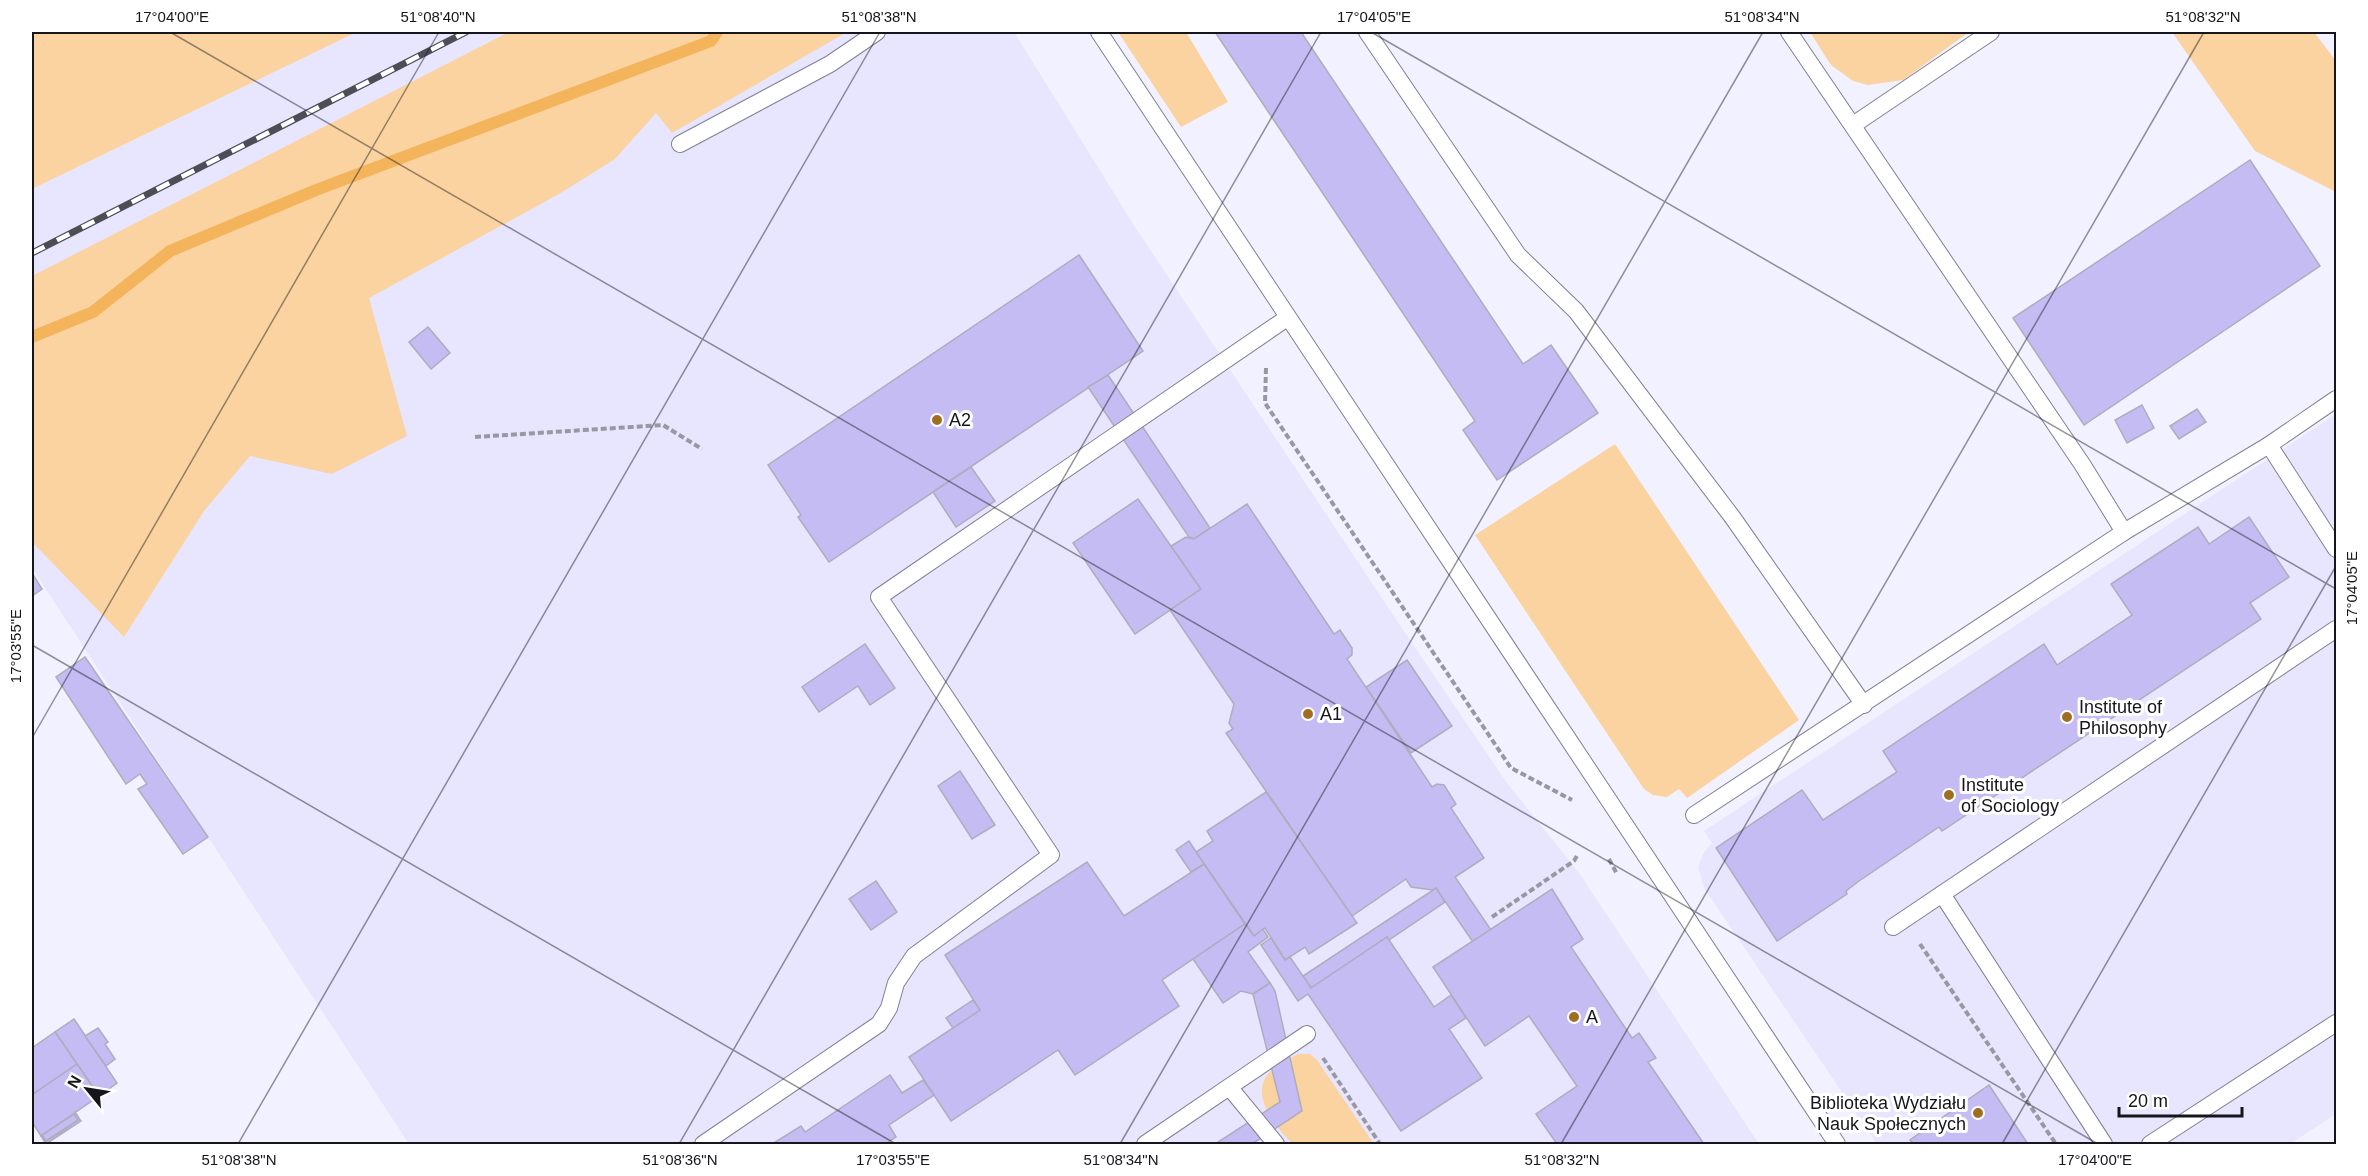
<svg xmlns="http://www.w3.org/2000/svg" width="2368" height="1176" font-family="Arial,sans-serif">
<rect width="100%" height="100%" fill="#f2f1ff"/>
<g fill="#e8e5fe">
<path d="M357,32H1014L1135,227L1395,618L1507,783L1579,873L1759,1144H409L32,568V189Z"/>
<path d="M2336,414V1114L2290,1144H1877L1704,888L1698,867L1703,854L1712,843L1704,831Z"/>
</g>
<g fill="#fbd3a0">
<path d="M32,32H357L32,189Z"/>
<path d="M509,32H847L672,133L656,113L615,159L559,194L369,298L407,436L332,474L250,456L204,511L124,637L32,542V276Z"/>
<path d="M1118,32H1186L1228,102L1181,127Z"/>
<path d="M1810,32H1969L1903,80L1868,85L1853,81L1831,65Z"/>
<path d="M2172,32H2314L2336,61V192L2255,151Z"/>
<path d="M1615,444L1799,720L1687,798L1679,789L1667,797L1653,795L1644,789L1475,535Z"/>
<path d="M1298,1054H1310L1317,1060L1374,1144H1293C1276,1128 1248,1094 1270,1072C1278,1064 1289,1059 1298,1054Z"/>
</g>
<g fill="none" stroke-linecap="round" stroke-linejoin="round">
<path stroke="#f4b45b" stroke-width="12" d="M32,337L93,312L170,251L316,190L711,41L717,32"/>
</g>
<g fill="#c5bcf4" stroke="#aeacbd" stroke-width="1.5">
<path d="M1215,32H1301L1523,364L1551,345L1598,413L1497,480L1463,430L1475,421Z"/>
<path d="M2250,160L2320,266L2084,425L2013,318Z"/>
<path d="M1079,255L1143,351L829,562L798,517L801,515L768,465Z"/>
<path d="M428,327L450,353L431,369L409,342Z"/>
<path d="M1108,375L1210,528L1194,539L1189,537L1088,387Z"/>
<path d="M2142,405L2154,428L2127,443L2115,420Z"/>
<path d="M2197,409L2206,422L2179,439L2170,426Z"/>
<path d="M971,467L995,501L956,527L933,492Z"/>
<path d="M1138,499L1201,589L1135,634L1073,543Z"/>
<path d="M1247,504L1334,634L1340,630L1352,648V655L1347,659L1432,787L1437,784L1444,785L1456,804L1451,808L1484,858L1455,877L1491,930L1473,942L1436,888L1433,890L1411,887L1406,879L1352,916L1226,733L1233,729L1229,723L1234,704L1170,610L1201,589L1171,546L1186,537L1194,539Z"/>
<path d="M2249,517L2289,577L2250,603L2261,619L1942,831L1939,827L1859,881L1846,891L1847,894L1777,941L1716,848L1802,790L1823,820L1897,772L1883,751L2044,644L2057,665L2132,615L2111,584L2198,527L2209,544Z"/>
<path d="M32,573L42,589L32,596Z"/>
<path d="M865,644L895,688L870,705L858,686L819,712L802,687Z"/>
<path d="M85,657L208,837L183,854L138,789L147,784L140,774L126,784L56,677Z"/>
<path d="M1407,660L1452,726L1411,753L1366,687Z"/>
<path d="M960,771L995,825L972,839L938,786Z"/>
<path d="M1266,792L1357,923L1309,954L1305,947L1285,960L1265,928L1254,936L1196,852L1213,841L1207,831Z"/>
<path d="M1189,841L1204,864L1191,872L1176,850Z"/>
<path d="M1087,862L1124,916L1204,864L1245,924L1162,980L1179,1006L1075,1075L1058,1050L951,1121L909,1057L980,1010L945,955Z"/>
<path d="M876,881L897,912L871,930L849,899Z"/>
<path d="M1436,888L1445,902L1389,940L1387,937L1311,988L1303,976Z"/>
<path d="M1552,889L1583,939L1571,947L1632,1038L1639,1033L1656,1058L1648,1062L1704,1144H1557L1536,1114L1577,1086L1529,1016L1485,1046L1433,967Z"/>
<path d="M1245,924L1254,936L1263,929L1268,937L1248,952L1270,983L1253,994L1241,991L1223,1003L1193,959Z"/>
<path d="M1387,937L1434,1007L1451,995L1466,1018L1449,1029L1482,1078L1401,1131L1308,994L1298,1001L1261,945L1271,938L1285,960L1290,957L1311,988Z"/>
<path d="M1270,983L1275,991L1302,1111L1252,1144H1215L1280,1102L1253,994Z"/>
<path d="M973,1000L980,1010L953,1028L946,1018Z"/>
<path d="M74,1019L117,1083L99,1096L55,1032Z"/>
<path d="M98,1028L108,1042L105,1044L115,1059L106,1066L85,1036Z"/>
<path d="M55,1032L77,1064L32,1095V1048Z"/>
<path d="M77,1064L99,1096L41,1136L32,1122V1095Z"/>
<path d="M890,1075L902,1093L923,1080L934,1095L889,1125L896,1137L885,1144H772L801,1126L805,1132Z"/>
<path d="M1989,1085L2028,1144H1913L1910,1140Z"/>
<path d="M75,1112L81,1121L46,1144L41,1136L42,1135L46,1141L61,1132L78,1120L74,1114Z"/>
<path d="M74,1114L78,1120L46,1141L42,1135Z"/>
</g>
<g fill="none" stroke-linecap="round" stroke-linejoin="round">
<g stroke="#828090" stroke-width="18">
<g id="lane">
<path d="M1099,32L1837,1144"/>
<path d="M1367,32L1518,255L1576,311L1733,518L1864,705"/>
<path d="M1789,32L2082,464L2124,532"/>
<path d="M1853,125L1991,32"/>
<path d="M680,144L830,64L877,32"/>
<path d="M2336,399L2269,445L2336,549"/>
<path d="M1694,815L2124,532L2269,445"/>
<path d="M1942,894L2104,1144"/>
<path d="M1893,927L2336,629"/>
<path d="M1230,1088L1276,1144"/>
<path d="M703,1144L879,1024L889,1008L896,983L914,956L1051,855L879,597L1287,318"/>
<path d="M1145,1144L1307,1034"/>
<path d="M2150,1144L2336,1023"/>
</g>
</g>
<g stroke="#9998a2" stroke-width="4" stroke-dasharray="6 3" stroke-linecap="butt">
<path d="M1266,368L1265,403L1511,768L1572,800"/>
<path d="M475,437L663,425L702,449"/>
<path d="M1609,859L1617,874"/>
<path d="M1492,917L1574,861L1578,854"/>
<path d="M1920,944L2056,1144"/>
<path d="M1323,1058L1380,1144"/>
</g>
<use href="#lane" stroke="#fff" stroke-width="16"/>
<g stroke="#4e4d55" stroke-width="7">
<path id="rail" d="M32,253L466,32"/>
</g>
<use href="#rail" stroke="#fff" stroke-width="4.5" stroke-dasharray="14" stroke-linecap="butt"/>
</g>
<path fill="none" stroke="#16151b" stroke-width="1.5" stroke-opacity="0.45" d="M170,32L2098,1144M1371,32L2336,589M32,645L896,1144M32,738L439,32M238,1144L880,32M679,1144L1321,32M1120,1144L1763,32M1561,1144L2204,32M2002,1144L2336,566"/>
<g fill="#9f6e23" stroke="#fff" stroke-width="2">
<circle cx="937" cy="420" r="6"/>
<circle cx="1308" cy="714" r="6"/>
<circle cx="2067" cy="717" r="6"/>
<circle cx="1949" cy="795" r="6"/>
<circle cx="1574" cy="1017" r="6"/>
<circle cx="1978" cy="1113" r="6"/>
</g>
<g text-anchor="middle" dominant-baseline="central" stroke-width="6" stroke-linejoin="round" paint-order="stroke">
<g font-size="18" fill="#16151b" stroke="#fff" text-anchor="start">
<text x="949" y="420">A2</text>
<text x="2079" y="707">Institute of<tspan x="2079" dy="21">Philosophy</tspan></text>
<text x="1320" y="714">A1</text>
<text x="1961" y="785">Institute<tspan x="1961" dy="21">of Sociology</tspan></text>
<text x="1586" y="1017">A</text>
<text x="1966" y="1103" text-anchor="end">Biblioteka Wydziału<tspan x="1966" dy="21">Nauk Społecznych</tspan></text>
</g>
</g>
<rect width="2368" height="1176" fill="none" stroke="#ffffff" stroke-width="66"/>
<g transform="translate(87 1089) rotate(300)" stroke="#ffffff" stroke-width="4.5" paint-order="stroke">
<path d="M0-4.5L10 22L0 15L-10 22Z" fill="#16151b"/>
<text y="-9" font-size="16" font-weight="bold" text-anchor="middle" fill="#16151b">N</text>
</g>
<path d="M2119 1107v9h123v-9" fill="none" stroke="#16151b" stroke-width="3"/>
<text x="2128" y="1107" font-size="18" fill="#16151b" stroke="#ffffff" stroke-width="4.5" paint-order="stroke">20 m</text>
<rect x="33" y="33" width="2302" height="1110" fill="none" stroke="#16151b" stroke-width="2"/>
<g font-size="15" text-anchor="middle" fill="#16151b">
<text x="172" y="22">17°04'00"E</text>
<text x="438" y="22">51°08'40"N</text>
<text x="879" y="22">51°08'38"N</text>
<text x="1374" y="22">17°04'05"E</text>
<text x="1762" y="22">51°08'34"N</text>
<text x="2203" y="22">51°08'32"N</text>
<text transform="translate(2352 588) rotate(-90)" y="5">17°04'05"E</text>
<text transform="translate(16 646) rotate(-90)" y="5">17°03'55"E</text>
<text x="239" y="1165">51°08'38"N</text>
<text x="680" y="1165">51°08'36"N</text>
<text x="893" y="1165">17°03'55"E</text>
<text x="1121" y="1165">51°08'34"N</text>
<text x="1562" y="1165">51°08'32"N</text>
<text x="2095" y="1165">17°04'00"E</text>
</g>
</svg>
